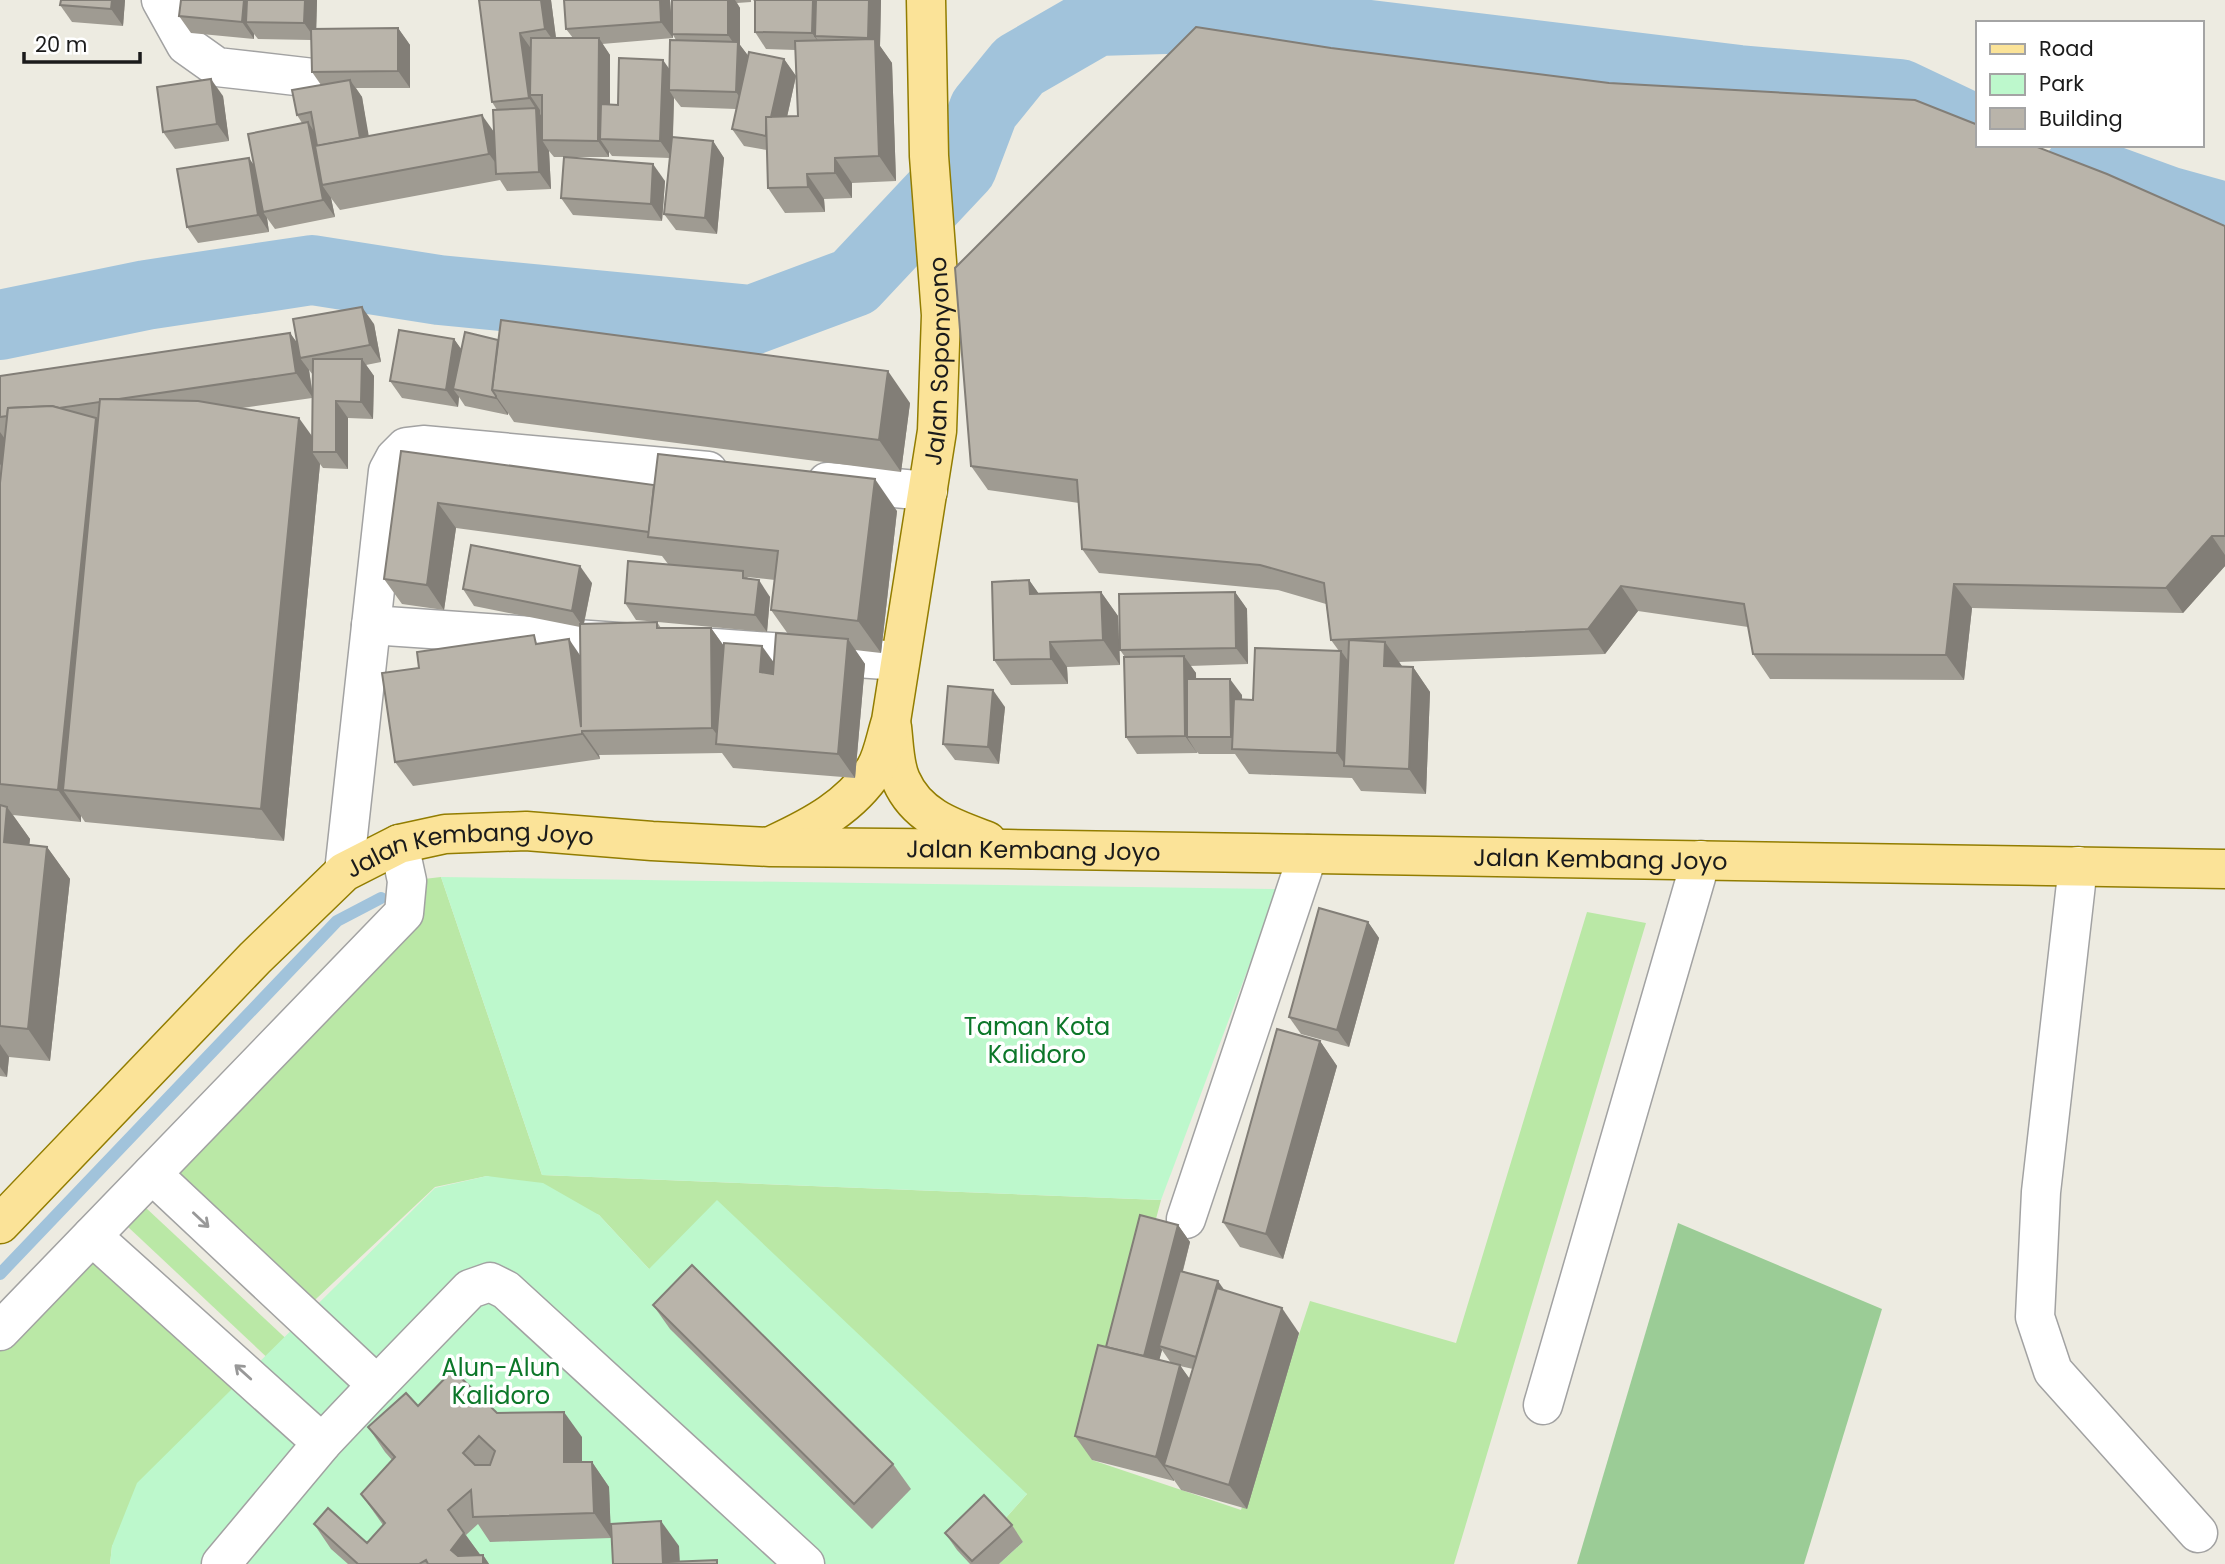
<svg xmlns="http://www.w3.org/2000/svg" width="2225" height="1564" font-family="Poppins,sans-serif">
<rect width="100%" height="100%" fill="#edebe1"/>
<g fill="#bae8a6">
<path d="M441,877L542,1175L1161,1200L1092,1460L1241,1510L1310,1301L1456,1343L1587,912L1646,923L1454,1564H999L1023,1542L1004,1520L1027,1494L649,1269L599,1215L487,1176L435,1187L300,1314L152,1174L407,881Z"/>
<path d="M145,1207L339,1388L321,1408L127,1226Z"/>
<path d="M92,1236L249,1377L112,1546L110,1564H0V1331Z"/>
</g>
<path fill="#9bcc96" d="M1678,1223L1882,1309L1804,1564H1577Z"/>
<g fill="#bdf8cc">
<path d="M441,877L1278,889L1161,1200L542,1175Z"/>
<path d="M487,1176L543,1183L599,1215L649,1269L717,1200L1027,1494L1004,1520L1023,1542L999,1564H110L112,1546L137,1483L435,1188Z"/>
</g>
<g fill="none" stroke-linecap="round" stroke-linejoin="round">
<path stroke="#a1c3db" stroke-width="12" d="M0,1274L337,921L381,898"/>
<g stroke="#a1c3db" stroke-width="70">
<path d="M2079,169L2167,201L2225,217"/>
<path d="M0,325L146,295L312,270L439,290L752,320L854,282L962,167L984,109L1019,66L1097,21L1199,18L1320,29L1739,80L1900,94L1978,131"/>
</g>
<g stroke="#a2a2a2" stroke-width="41">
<g id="minor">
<path d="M161,0L186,45L217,67L313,78"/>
<path d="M827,482L928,491"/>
<path d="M371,625L633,643"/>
<path d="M714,648L900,661"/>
<path d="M2078,866L2041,1192L2035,1317L2053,1371L2198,1533"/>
<path d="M344,872L388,471L395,458L406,447L423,445L708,471"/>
<path d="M152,1174L377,1385L470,1289L490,1282L506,1290L805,1564"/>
<path d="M1186,1219L1308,854"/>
<path d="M92,1236L322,1443L221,1564"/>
<path d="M0,1331L404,913L407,881L399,844"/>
<path d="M1543,1405L1701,860"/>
<path d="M322,1443L377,1385"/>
</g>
</g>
<g stroke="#927d01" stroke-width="41">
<g id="major">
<path d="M892,727C894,743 894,765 901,780C917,817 952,828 987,841"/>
<path id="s1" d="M775,844C814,826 851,806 875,769C883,756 886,736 891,721L937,431L941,315L929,156L926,0"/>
<path id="s2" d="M0,1224L255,958L344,872L399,844L445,834L526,831L652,841L770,847L1008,849L2225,869"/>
</g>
</g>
<use href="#minor" stroke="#fff" stroke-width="38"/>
<use href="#major" stroke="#fbe398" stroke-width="38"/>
</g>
<g fill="#9f9b92" fill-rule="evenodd">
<path d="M125,0L123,26L72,22L60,5Z"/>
<path d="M181,0H317L316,29L398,28L410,45V88H356L362,97L368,136L494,132L497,110L492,102L479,0H551L556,38H573L566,29L564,0H670L672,24V0H751V2L737,3L740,8V45L748,56L784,59L796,76L787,117L798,116L795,50L766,49L755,32V2L753,0H881L880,46L892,63L896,181L852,183V198L824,199L825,212L785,213L768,188L767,150L744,146L732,129L736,109L681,107L674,98L673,137L713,141L724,158L717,234L676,230L664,214L670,158L612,156L609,152V157H568L665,181L662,221L573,215L561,198L564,157H554L549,151L551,189L507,191L500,180L340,210L331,198L335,217L275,229L267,218L269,232L198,243L187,227L254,165L302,123L297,115L321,85L312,72L311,40L258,39L254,34V39L191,33L179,16ZM673,35L676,40L669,69L618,105L610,104V55L602,44L673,38Z"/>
<path d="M223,96L229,141L175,149L163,132Z"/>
<path d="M2225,226V566L2183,613L1972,608L1964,680L1770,679L1753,654L1748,627L1638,611L1605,654L1399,662L1402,667H1413L1430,692L1426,794L1361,791L1352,778L1249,774L1235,754H1199L1197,752V753L1137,754L1126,737L1125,657L1120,650L1235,592L1247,609L1248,664L1190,666L1196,673V679L1242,695V699L1253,700L1339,651L1331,640L1326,604L1278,590L1099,573L1082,549L1079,503L988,490L971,466Z"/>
<path d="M374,324L381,362L366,365L374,376L373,419L348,418V469L323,468L320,464L284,841L85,822L81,816V822L13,815L30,839L29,845L47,847L70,879L50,1061L9,1057L7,1077L0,1076V376L290,333L298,344ZM309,370L313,375V395ZM312,398V436L242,408Z"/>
<path d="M454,339L461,349L498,340L910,403L901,472L514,422L508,413V415L465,406L459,397L458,407L402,398L390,381Z"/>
<path d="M401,451L654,485L897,511L881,653L855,650L865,664L855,778L733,768L722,753L599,755L600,759L413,786L395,762L419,668L540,643L581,656L580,627L474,606L463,589L592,583L584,624L657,622L661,628H711L724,646L774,662L788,634L771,610L775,580L747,577L770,597L767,632L636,620L625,603L668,564L662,556L456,528L444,610L402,604L384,579Z"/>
<path d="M1029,580L1038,593L1101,592L1118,616L1120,665L1067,667L1068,684L1011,685L994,660Z"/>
<path d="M1005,707L999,764L955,760L943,744Z"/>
<path d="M1368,922L1379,938L1349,1047L1301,1034L1289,1017Z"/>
<path d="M1320,1041L1337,1066L1283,1259L1240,1247L1223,1222Z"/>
<path d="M1178,1225L1190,1242L1183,1271L1224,1290L1299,1333L1247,1509L1181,1490L1174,1480V1481L1092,1460L1075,1436L1106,1347ZM1162,1350L1171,1363L1159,1360ZM1180,1366L1193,1369L1190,1379Z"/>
<path d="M653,1305L893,1464L911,1489L872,1529L670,1329Z"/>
<path d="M418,1406L497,1413L582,1437V1462H592L609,1487L611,1538L490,1542L478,1524L466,1535L480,1555H483L489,1564H348L331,1549L314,1524L367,1543L383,1525L361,1494L392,1460L385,1452L368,1427Z"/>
<path d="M1012,1525L1023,1542L999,1564H970L957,1550L945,1533Z"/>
</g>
<g fill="#827e77">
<path d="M112,0H125L123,26L111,9Z"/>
<path d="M244,0H258L246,22L254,34V39L242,22Z"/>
<path d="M305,0H317L316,40L304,23Z"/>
<path d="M541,0H551L557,46L545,29Z"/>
<path d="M660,0H670L673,38L661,22Z"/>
<path d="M728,0H735L740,8V45L750,58L748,109L736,92L737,48L728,35Z"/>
<path d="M813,0H822L815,36L824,50L812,33Z"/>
<path d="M869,0H881L880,46L892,63L896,181L879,156L875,48L868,38Z"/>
<path d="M398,28L410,45V88L398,71Z"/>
<path d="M520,33L532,50L530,95L540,110V114L548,125L542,140L549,151L551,189L539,172L536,109L529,98Z"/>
<path d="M599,38L610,55V139H600L609,152V157L598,141Z"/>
<path d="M784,59L796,76L779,153L767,136Z"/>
<path d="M663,60L675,77L669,90L674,98L672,158L660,141Z"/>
<path d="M211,79L223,96L229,141L217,124Z"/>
<path d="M350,80L362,97L373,160L361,144Z"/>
<path d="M482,115L499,139L503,173L489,154Z"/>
<path d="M308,122L319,139L322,185L331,198L335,217L323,200Z"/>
<path d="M713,141L724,158L717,234L705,218Z"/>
<path d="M249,158L261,175L263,212L267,218L269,232L258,215Z"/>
<path d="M835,158L852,183V198L835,173Z"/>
<path d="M653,164L665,181L662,221L651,204Z"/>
<path d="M807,174L824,199L825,212L808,187Z"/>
<path d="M362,307L374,324L381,362L370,345Z"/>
<path d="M290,333L307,357L300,358L309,370L313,398L296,373Z"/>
<path d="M454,339L466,356L453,389L459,397L458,407L446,390Z"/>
<path d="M362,359L374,376L373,419L361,402Z"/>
<path d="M888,371L910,403L901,472L879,440Z"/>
<path d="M496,396L508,413V415L496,398Z"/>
<path d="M336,401L348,418V469L336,452Z"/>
<path d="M96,418L118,450L63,790L81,816V822L58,790Z"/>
<path d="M299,418L322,450L312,452L320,464L284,841L261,809Z"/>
<path d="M0,432L5,439L11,480L0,464Z"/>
<path d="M875,479L897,511L881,653L858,621Z"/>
<path d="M438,503L456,528L444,610L427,585Z"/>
<path d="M2212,536L2225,555V566L2183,613L2166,588Z"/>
<path d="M580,566L592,583L583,627L572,611Z"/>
<path d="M759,580L770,597L767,632L755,615Z"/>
<path d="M1029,580L1047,605L1030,594Z"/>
<path d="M1954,584L1972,608L1964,680L1946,655Z"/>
<path d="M1621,586L1638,611L1605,654L1588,629Z"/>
<path d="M1101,592L1118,616L1120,665L1103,640Z"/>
<path d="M1235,592L1247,609L1248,664L1236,648Z"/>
<path d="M711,628L728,652L724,744L712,728Z"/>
<path d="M569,639L586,664L581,727Z"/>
<path d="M848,639L865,664L855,778L838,754Z"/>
<path d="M1050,642L1067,667L1068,684L1051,659Z"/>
<path d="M1385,642L1402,666L1401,691L1384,666Z"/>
<path d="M762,646L780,671L777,697L760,672Z"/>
<path d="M1341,651L1359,676L1346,766L1337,753Z"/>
<path d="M1184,656L1196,673L1197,737H1187L1197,753L1185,736Z"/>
<path d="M1413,667L1430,692L1426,794L1409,769Z"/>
<path d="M1230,679L1242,695L1243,750L1239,749L1231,737Z"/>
<path d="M993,690L1005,707L999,764L988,747Z"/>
<path d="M582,731L599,755L600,759L582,734Z"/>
<path d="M7,807L30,839L26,874L4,842Z"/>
<path d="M47,847L70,879L50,1061L28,1029Z"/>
<path d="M1368,922L1379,938L1349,1047L1337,1030Z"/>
<path d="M1320,1041L1337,1066L1283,1259L1266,1234Z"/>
<path d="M0,1044L9,1057L7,1077L0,1067Z"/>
<path d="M1178,1225L1190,1242L1163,1347L1159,1346L1162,1350L1155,1376L1143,1359Z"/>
<path d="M1218,1281L1230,1298L1197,1357Z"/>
<path d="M1282,1308L1299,1333L1247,1509L1229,1485Z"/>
<path d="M1180,1365L1197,1390L1164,1465L1174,1480V1481L1156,1457Z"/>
<path d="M564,1412L582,1437V1487L564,1462Z"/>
<path d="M592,1462L609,1487L611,1538L594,1513Z"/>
<path d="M661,1521L679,1546L680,1564H663Z"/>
<path d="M464,1533L482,1557L460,1564L451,1550Z"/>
<path d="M483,1555L489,1564H483Z"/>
</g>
<g fill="#b9b4aa" stroke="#827e77" stroke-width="2" fill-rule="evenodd">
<path d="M61,0H112L111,9L60,5Z"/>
<path d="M181,0H244L242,22L179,16Z"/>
<path d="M247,0H305L304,23L246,22Z"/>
<path d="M479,0H541L545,29L520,33L529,98L492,102Z"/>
<path d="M564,0H660L661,22L566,29Z"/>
<path d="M672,0H728V35L672,34Z"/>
<path d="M755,0H813L812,33L755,32Z"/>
<path d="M816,0H869L868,38L815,36Z"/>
<path d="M1196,27L1331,48L1609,83L1915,100L1978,125V145H2032L2107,174L2225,226V536H2212L2166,588L1954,584L1946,655L1753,654L1744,604L1621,586L1588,629L1331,640L1324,583L1260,565L1082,549L1077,480L971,466L955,268Z"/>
<path d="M398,28V71L312,72L311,29Z"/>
<path d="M531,38H599L598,141L542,140V95H530Z"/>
<path d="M875,39L879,156L835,158V173L807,174L808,187L768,188L766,117L798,116L795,41Z"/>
<path d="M670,40L738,42L736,92L669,90Z"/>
<path d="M749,52L784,59L771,117H766V136L732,129Z"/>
<path d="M619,58L663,60L660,141L600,139L601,104L618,105Z"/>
<path d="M211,79L217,124L163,132L157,87Z"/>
<path d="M350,80L360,138L317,146L311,112L297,115L292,90Z"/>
<path d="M536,108L539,172L496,174L493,110Z"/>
<path d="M482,115L489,154L322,185L315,146Z"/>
<path d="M308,122L323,200L263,212L248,134Z"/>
<path d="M672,137L713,141L705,218L664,214Z"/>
<path d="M564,157L653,164L651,204L561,198Z"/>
<path d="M249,158L258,215L187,227L177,169Z"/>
<path d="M362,307L370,345L300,358L293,319Z"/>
<path d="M501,320L888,371L879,440L492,390Z"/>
<path d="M399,330L454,339L446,390L390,381Z"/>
<path d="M465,332L498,340L492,390L496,396V398L453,389Z"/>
<path d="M290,333L296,373L119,399H100V402L59,408L52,406L8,408L7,416L0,417V376Z"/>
<path d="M313,359H362L361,402L336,401V452H312Z"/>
<path d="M100,399L198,401L299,418L261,809L63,790Z"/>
<path d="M52,406L96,418L58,790L0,784V483L8,408Z"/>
<path d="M401,451L654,485L649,532L438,503L427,585L384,579Z"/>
<path d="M658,454L875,479L858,621L771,610L778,551L648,537Z"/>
<path d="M471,545L580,566L572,611L463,589Z"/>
<path d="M628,561L743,571V578L759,580L755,615L625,603Z"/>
<path d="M1029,580L1030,594L1101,592L1103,640L1050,642L1051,659L994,660L992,582Z"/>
<path d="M1235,592L1236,648L1120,650L1119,594Z"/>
<path d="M657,622V628H711L712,728L582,731V734L395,762L382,673L419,668L417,652L534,635L536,644L569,639L581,727L580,624Z"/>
<path d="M776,633L848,639L838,754L716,744L724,643L762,646L760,672L773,674Z"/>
<path d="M1349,640L1385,642L1384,666L1413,667L1409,769L1344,766Z"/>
<path d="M1255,648L1341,651L1337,753L1232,749L1234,699L1253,700Z"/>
<path d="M1184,656L1185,736L1126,737L1124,657Z"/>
<path d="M1187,679H1230L1231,737H1187Z"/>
<path d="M948,686L993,690L988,747L943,744Z"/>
<path d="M0,805L7,807L4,842L47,847L28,1029L0,1026Z"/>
<path d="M1319,908L1368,922L1337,1030L1289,1017Z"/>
<path d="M1277,1029L1320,1041L1266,1234L1223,1222Z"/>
<path d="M1140,1215L1178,1225L1144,1356L1106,1347Z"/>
<path d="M692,1265L893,1464L854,1504L653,1305Z"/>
<path d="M1180,1271L1218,1281L1196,1357L1159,1346Z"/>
<path d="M1217,1288L1282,1308L1229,1485L1164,1465Z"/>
<path d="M1098,1345L1180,1365L1156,1457L1075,1436Z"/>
<path d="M453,1370L497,1413L564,1412V1462H592L594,1513L473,1517L471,1490L448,1510L464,1533L451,1550L458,1556L483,1555V1564H428L426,1560L419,1564H358L314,1524L328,1508L367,1543L385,1523L361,1494L395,1457L368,1427L406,1393L418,1406ZM479,1436L495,1451L490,1465H475L463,1453Z"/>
<path d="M984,1495L1012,1525L972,1561L945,1533Z"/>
<path d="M661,1521L663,1564H613L611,1524Z"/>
<path d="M717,1560V1564H668V1562Z"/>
</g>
<defs><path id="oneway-shaft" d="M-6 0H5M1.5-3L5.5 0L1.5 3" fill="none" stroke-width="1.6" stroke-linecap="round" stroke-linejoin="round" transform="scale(1.75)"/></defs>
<g stroke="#989898">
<use href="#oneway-shaft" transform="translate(201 1220) rotate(43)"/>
<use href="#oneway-shaft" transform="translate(243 1372) rotate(-138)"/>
</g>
<g text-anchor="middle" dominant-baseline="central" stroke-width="7" stroke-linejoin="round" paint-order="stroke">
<g font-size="24" fill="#1b1b1b" stroke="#fff">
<text stroke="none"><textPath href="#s1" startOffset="541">Jalan Soponyono</textPath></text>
<text stroke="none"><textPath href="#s2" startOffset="1190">Jalan Kembang Joyo</textPath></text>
<text stroke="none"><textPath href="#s2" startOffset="623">Jalan Kembang Joyo</textPath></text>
<text stroke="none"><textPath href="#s2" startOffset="1757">Jalan Kembang Joyo</textPath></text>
</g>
<g font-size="24" fill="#0c7729" stroke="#fff">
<text x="1037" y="1026">Taman Kota<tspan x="1037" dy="28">Kalidoro</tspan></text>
<text x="501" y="1367">Alun-Alun<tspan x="501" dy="28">Kalidoro</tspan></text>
</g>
</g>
<rect x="1976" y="21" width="228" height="126" fill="#ffffff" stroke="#a4a4a4" stroke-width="2"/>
<rect x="1990" y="44" width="35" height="10" fill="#fbe398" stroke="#a4a4a4" stroke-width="2"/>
<text x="2039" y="56" font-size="21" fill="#1b1b1b">Road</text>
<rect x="1990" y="74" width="35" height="21" fill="#bdf8cc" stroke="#a4a4a4" stroke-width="2"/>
<text x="2039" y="91" font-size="21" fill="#1b1b1b">Park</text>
<rect x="1990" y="108" width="35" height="21" fill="#b9b4aa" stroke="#a4a4a4" stroke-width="2"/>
<text x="2039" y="126" font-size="21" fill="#1b1b1b">Building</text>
<path d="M24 52v10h116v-10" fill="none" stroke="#1b1b1b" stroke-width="3.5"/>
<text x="35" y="52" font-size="21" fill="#1b1b1b" stroke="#ffffff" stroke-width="5" paint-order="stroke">20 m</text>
</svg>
